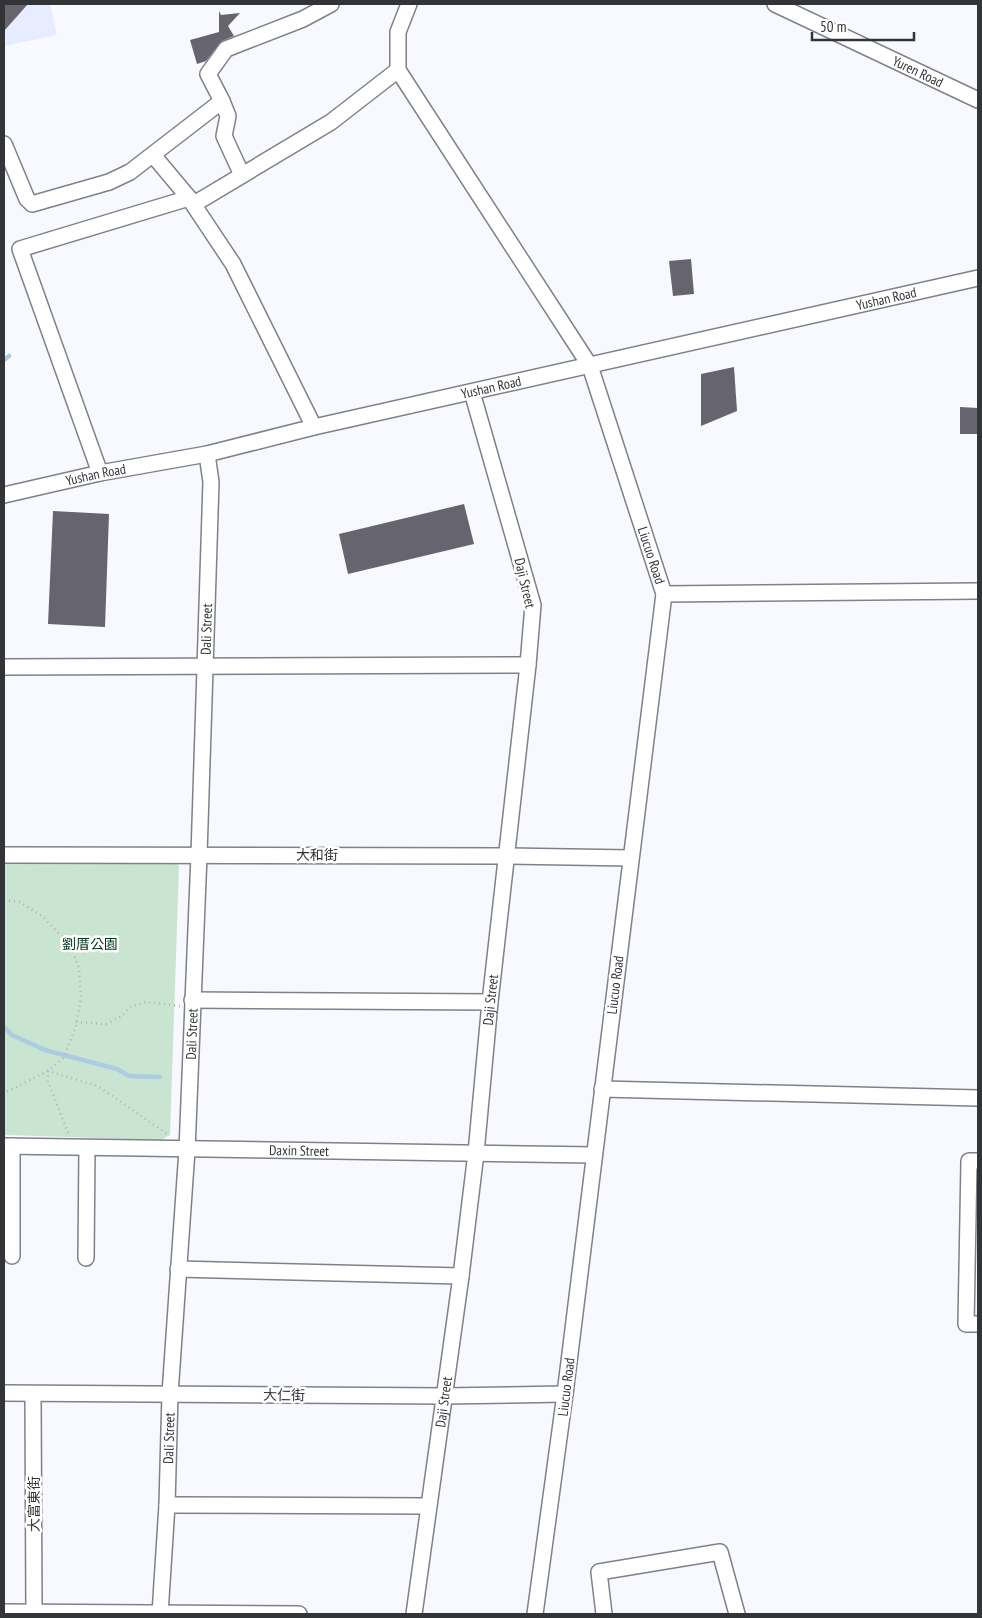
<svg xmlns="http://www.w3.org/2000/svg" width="982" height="1618" font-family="'PT Sans Narrow','Noto Sans TC',sans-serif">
<rect width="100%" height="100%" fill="#f8f9fe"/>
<path fill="#e7ecff" d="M4,4H50L57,35L4,46Z"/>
<path fill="#cae4d2" d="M4,856L169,857L179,866L170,1135L161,1140L4,1135Z"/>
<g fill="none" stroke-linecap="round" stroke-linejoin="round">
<g stroke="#accde0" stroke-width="4.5">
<path d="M4,360L9,356"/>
<path d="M4,1027L12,1035L45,1050L117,1069L129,1076L160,1077"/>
</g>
</g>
<g fill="#66646e">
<path d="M4,4H28L4,31Z"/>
<path d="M219,11L221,15L240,13L228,26L234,36L222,41L206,61L197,64L190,40L219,32Z"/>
<path d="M691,259L694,294L673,296L669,261Z"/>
<path d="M734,367L737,411L701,426V374Z"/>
<path d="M960,407L978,408V434H960Z"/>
<path d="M464,504L474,544L348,574L339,534Z"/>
<path d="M53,511L109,514L105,627L48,624Z"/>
</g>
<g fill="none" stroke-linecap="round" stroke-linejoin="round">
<g stroke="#7e818b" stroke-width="18">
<g id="minor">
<path id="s1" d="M409,4L398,32V70L590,366L664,594L565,1394L535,1614"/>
<path id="s2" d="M775,4L978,100"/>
<path d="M222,101L228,116L224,136L242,175"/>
<path d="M4,144L27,199L32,204L109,182L130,172L222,101L208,74L226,49L303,19L331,4"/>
<path d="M153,155L189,198L233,264L314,427"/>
<path d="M194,204L331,122L398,70"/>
<path d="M100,473L20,249L189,198"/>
<path id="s3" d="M4,495L100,473L207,454L314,427L978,278"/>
<path d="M664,594L978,591"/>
<path d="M4,667L528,665"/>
<path d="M4,855L508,856L631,858"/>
<path d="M192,1000L490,1002"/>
<path d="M602,1089L978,1098"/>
<path id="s4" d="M4,1146L594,1155"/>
<path d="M978,1161H969L966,1324H978"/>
<path d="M12,1256V1146"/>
<path d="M86,1258L87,1148"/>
<path d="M178,1269L461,1276"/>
<path d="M4,1393L444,1396L565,1394"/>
<path d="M33,1394L34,1614"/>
<path d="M167,1505L428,1506"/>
<path d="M4,1612L299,1614"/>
<path id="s5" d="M160,1614L167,1505L170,1394L187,1150L199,855L211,482L207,454"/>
<path id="s6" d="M414,1614L461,1276L476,1153L490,1002L528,665L533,605L472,392"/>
<path d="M604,1614L599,1572L720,1552L737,1614"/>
</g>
</g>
<g stroke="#b3b4b8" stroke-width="2.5" stroke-dasharray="1 4" stroke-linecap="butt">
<path d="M4,900L20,902L43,917L70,945L79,968L81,997L76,1027L63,1058L48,1071L4,1093"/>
<path d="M76,1022L106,1024L122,1016L130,1007L146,1002L180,1006"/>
<path d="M68,1133L48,1081V1071L98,1086L167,1134"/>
</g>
<use href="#minor" stroke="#fff" stroke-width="15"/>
</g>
<g text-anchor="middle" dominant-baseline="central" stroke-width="5" stroke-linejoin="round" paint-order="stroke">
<g font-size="14" fill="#333438" stroke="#fff">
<text stroke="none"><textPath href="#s2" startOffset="158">Yuren Road</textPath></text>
<text stroke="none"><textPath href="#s3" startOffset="904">Yushan Road</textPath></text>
<text stroke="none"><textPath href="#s3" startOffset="499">Yushan Road</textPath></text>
<text stroke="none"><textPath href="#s3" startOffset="94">Yushan Road</textPath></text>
<text stroke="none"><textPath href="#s1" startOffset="620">Liucuo Road</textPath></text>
<text transform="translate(525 583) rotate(77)">Daji Street</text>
<text stroke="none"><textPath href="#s5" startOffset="986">Dali Street</textPath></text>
<text x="317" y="855">大和街</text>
<text transform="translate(615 985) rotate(-83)">Liucuo Road</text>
<text stroke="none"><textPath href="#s6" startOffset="619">Daji Street</textPath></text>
<text stroke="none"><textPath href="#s5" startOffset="581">Dali Street</textPath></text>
<text stroke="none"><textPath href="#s4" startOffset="295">Daxin Street</textPath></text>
<text transform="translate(566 1387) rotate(-83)">Liucuo Road</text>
<text transform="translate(284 1395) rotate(1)">大仁街</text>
<text stroke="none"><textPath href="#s6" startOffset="214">Daji Street</textPath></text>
<text stroke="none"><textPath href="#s5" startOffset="176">Dali Street</textPath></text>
<text transform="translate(34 1504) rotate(-90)">大富東街</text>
</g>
<g font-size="14" fill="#00371c" stroke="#fff">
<text x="90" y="944">劉厝公園</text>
</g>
</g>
<rect width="982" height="1618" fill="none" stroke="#333438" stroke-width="10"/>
<path d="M812 32v8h102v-8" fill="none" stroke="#333438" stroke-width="2.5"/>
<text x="820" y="32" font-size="15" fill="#333438" stroke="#ffffff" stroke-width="4" paint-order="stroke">50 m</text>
</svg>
